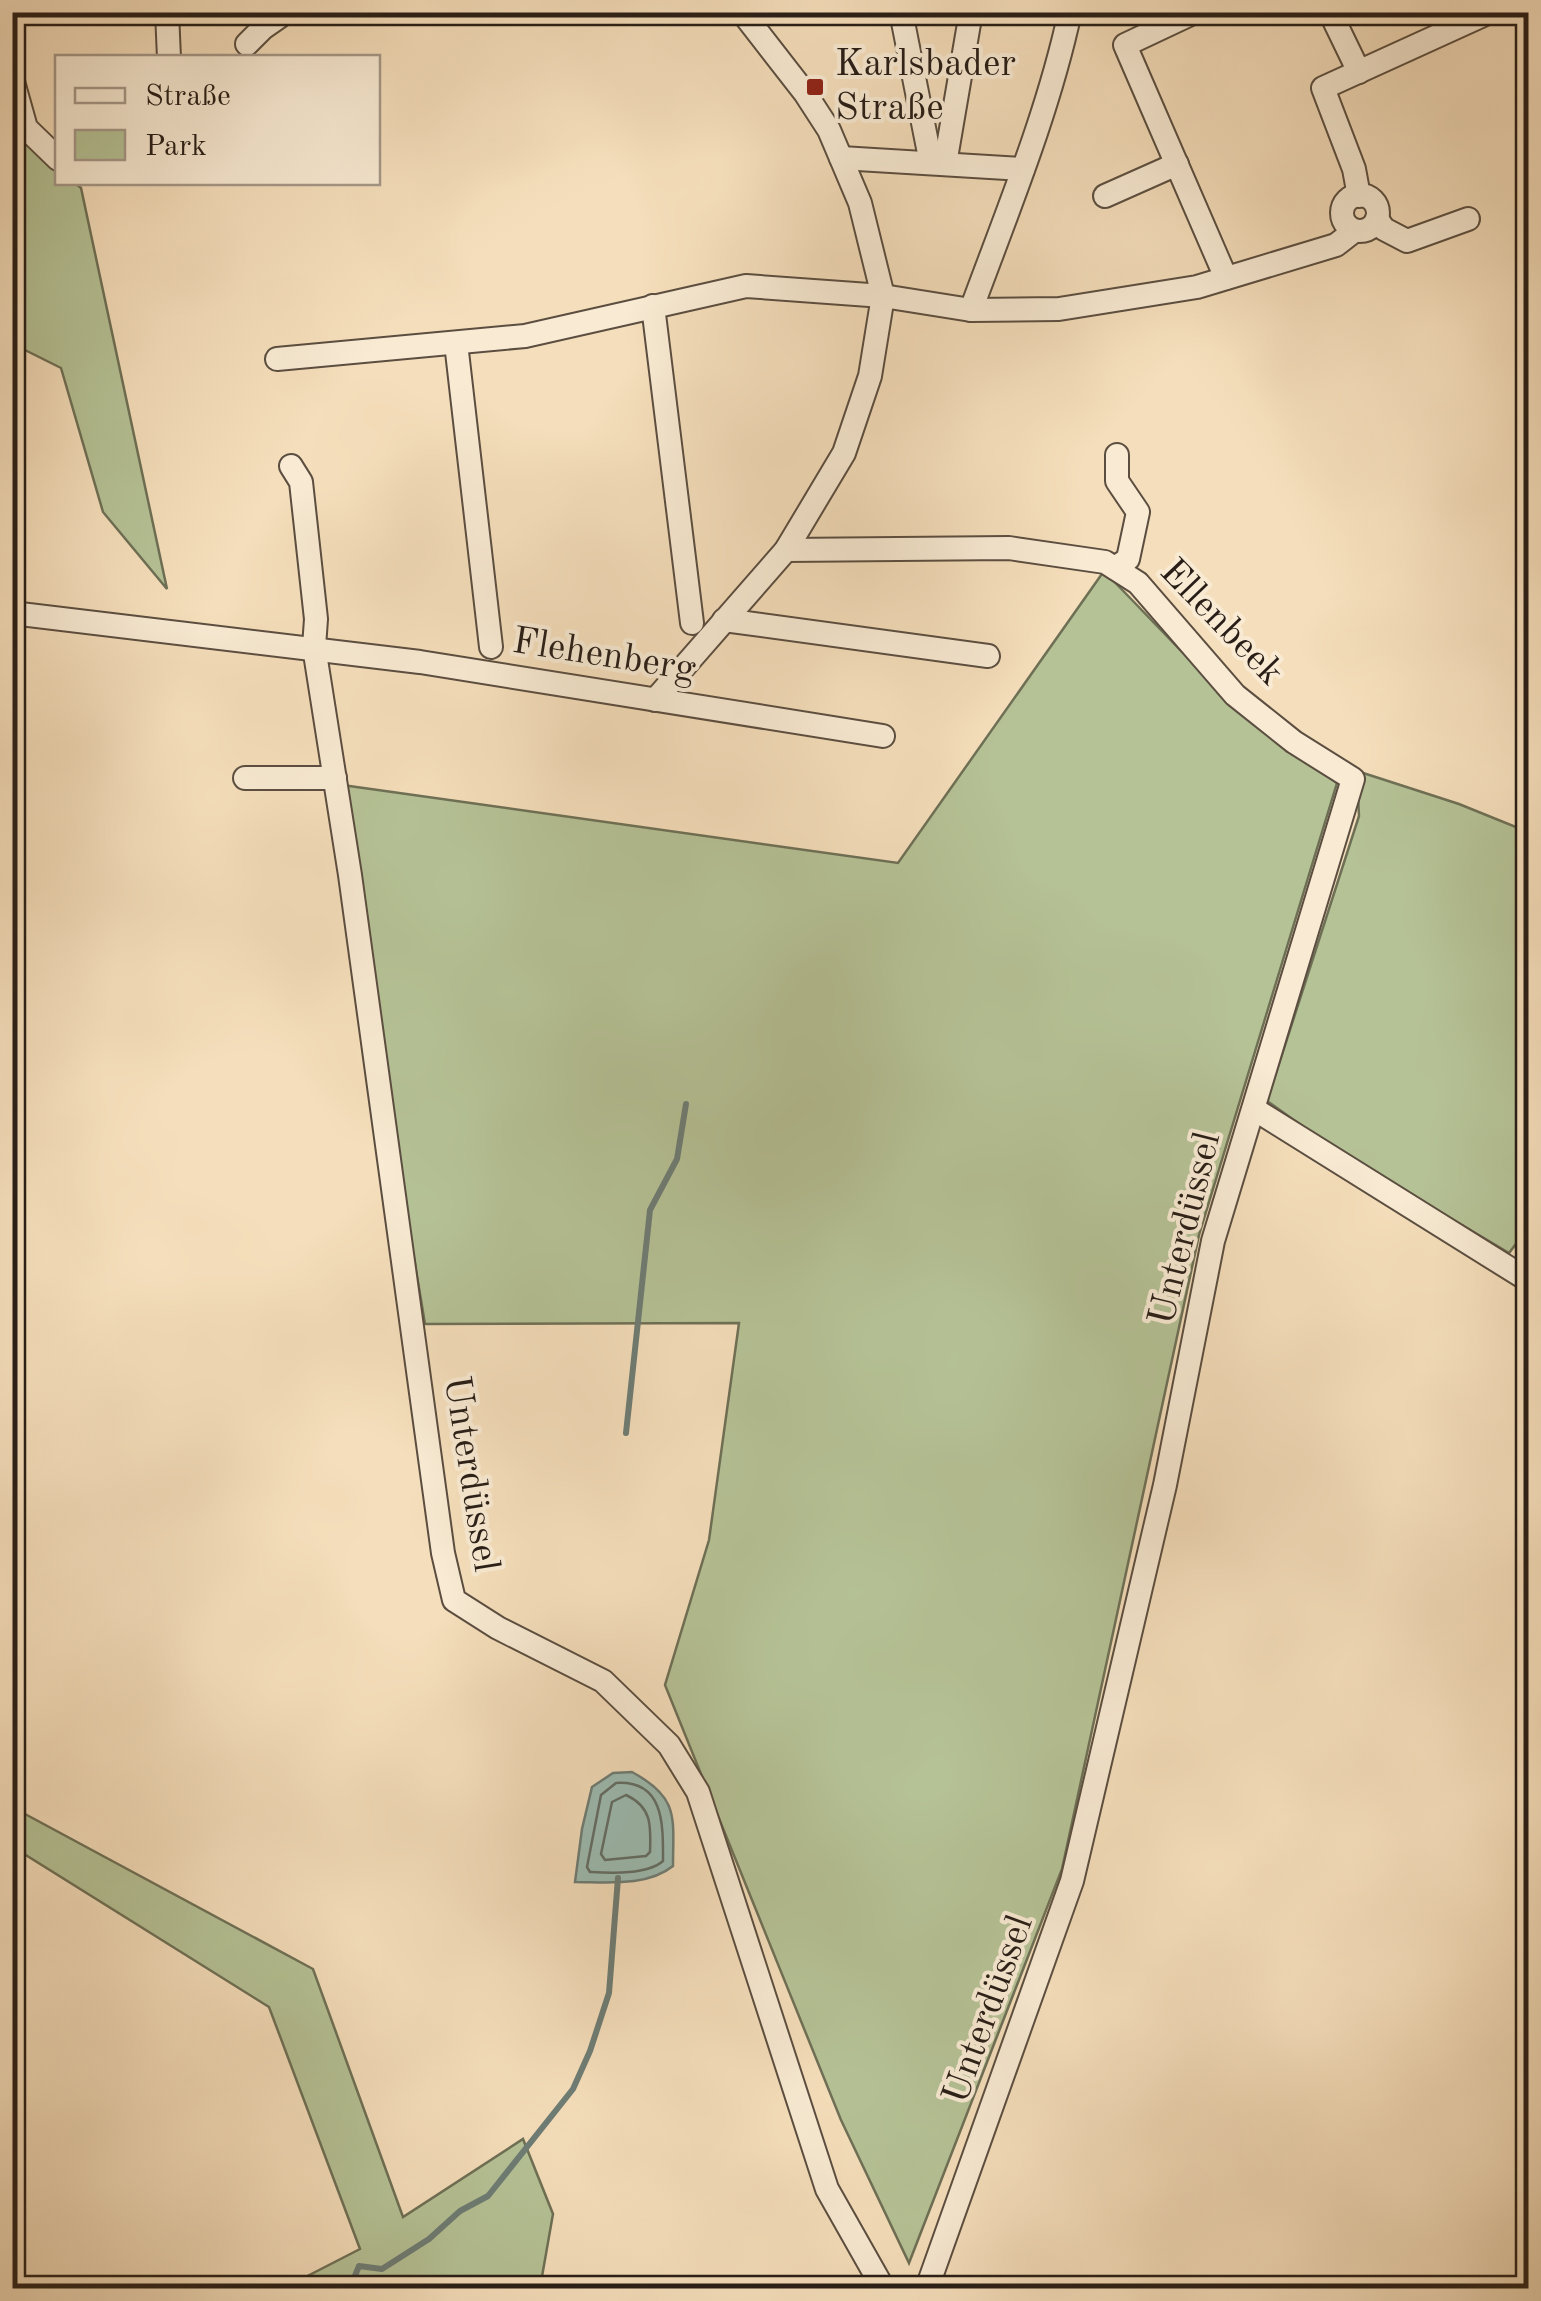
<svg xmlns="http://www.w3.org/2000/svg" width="1541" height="2301" font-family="'Old Standard TT',serif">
<rect width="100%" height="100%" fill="#f5debb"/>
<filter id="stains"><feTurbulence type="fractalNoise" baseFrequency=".002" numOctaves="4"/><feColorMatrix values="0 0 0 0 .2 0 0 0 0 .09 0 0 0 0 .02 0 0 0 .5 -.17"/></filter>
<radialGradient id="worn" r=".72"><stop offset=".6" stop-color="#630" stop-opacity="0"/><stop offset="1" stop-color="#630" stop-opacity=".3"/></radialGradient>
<g fill="#b5c296" stroke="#6e7056" stroke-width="2.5">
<path d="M12,126L57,168L58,182L75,183L81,188L167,589L103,512L61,368L13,344Z"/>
<path d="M1104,571L1218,689L1337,783L1199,1235L1062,1869L909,2263L841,2120L665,1685L709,1540L739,1323L425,1324L335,784L898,863Z"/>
<path d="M1357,771L1459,804L1528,832V1228L1509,1253L1336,1150L1267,1101L1359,816Z"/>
<path d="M12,1807L313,1969L403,2217L523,2139L553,2214L540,2288H284L360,2249L269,2007L13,1847Z"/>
</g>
<path fill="#9cbcb3" stroke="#6e7d75" stroke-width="2.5" d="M632,1772C680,1798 673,1818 673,1866C647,1887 606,1882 575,1882L582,1829L592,1787L613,1773Z"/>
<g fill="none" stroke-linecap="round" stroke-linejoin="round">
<g stroke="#626d65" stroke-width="2.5">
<path d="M616,1783C665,1780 663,1826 663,1861C647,1875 611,1873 590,1872L587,1867L601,1795Z"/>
<path d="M626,1795C652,1807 651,1826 650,1852L646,1856L605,1860L601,1854L612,1802Z"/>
</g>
<g stroke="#6e7d75" stroke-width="6">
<path d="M626,1433L650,1210L677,1159L686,1104"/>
<path d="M350,2288L359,2266L382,2269L429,2239L460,2211L488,2196L573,2089L590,2051L609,1993L618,1878"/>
</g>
<g stroke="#5b4e40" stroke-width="26">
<g id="minor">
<path d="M167,12L169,58"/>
<path d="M901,12L931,163"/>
<path d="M1195,12L1125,45L1226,278"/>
<path d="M1330,12L1359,72"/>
<path d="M247,44L263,28L286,12"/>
<path d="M12,78L26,128L58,159"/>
<path d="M841,158L1023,169"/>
<path d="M945,164L971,12"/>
<circle cx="1360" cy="213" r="18"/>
<path d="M1105,196L1177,164"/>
<path d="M1359,196L1354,169L1323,88L1490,12"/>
<path d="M1377,219L1384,229L1407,241L1468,219"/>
<path d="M653,306L692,623"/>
<path d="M971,310C1007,212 1048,114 1070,12"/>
<path d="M456,343L491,647"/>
<path d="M277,359L525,336L746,286L883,296L971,310L1059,309L1197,287L1336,245L1354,231"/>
<path d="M291,466L301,482L316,619L314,647L350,875L443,1553L454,1600L498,1628L603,1681L669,1745L698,1792L827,2189L883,2288"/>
<path d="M786,550L1009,548L1105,562L1138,583L1235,695L1294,742L1353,779L1213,1241L1165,1485L1072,1881L927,2288"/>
<path d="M1115,568L1128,559L1138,512L1117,481V455"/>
<path d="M12,613L420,662L883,736"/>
<path d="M724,620L988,656"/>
<path d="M655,700L786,550L844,453L870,376L883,296L860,203L829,130L805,93L742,12"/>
<path d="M245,778H335"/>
<path d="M1254,1109L1528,1280"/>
</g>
</g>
<use href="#minor" stroke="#f8ead3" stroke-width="22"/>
</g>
<rect fill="#8f2418" stroke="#f8ead3" stroke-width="4" x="805" y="77" width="20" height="20" rx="5"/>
<g text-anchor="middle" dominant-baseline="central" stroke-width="8" stroke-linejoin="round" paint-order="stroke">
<g font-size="38" fill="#281e17" stroke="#f8ead3" text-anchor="start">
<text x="835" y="65">Karlsbader<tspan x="835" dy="44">Straße</tspan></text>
</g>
<g font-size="38" fill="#281e17" stroke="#f8ead3">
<text transform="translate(1221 623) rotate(46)">Ellenbeek</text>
<text transform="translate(604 656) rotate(9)">Flehenberg</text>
<text transform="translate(1186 1229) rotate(-76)">Unterdüssel</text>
<text transform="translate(470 1474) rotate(81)">Unterdüssel</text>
<text transform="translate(989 2010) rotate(-70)">Unterdüssel</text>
</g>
</g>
<rect width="1541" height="2301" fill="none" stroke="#f5debb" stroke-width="50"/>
<rect x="15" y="15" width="1511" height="2271" fill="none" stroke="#281e17" stroke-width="5"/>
<rect x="25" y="25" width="1491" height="2251" fill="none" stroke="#281e17" stroke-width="2.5"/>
<rect x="55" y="55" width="325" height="130" fill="#f8ead3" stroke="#a59888" stroke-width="2.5"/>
<rect x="75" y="88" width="50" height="15" fill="#f8ead3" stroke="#a59888" stroke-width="2.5"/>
<text x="145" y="105" font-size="30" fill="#281e17">Straße</text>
<rect x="75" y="130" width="50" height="30" fill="#b5c296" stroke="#a59888" stroke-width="2.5"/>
<text x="145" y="155" font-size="30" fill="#281e17">Park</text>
<rect width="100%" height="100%" filter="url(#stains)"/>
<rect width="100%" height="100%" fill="url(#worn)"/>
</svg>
